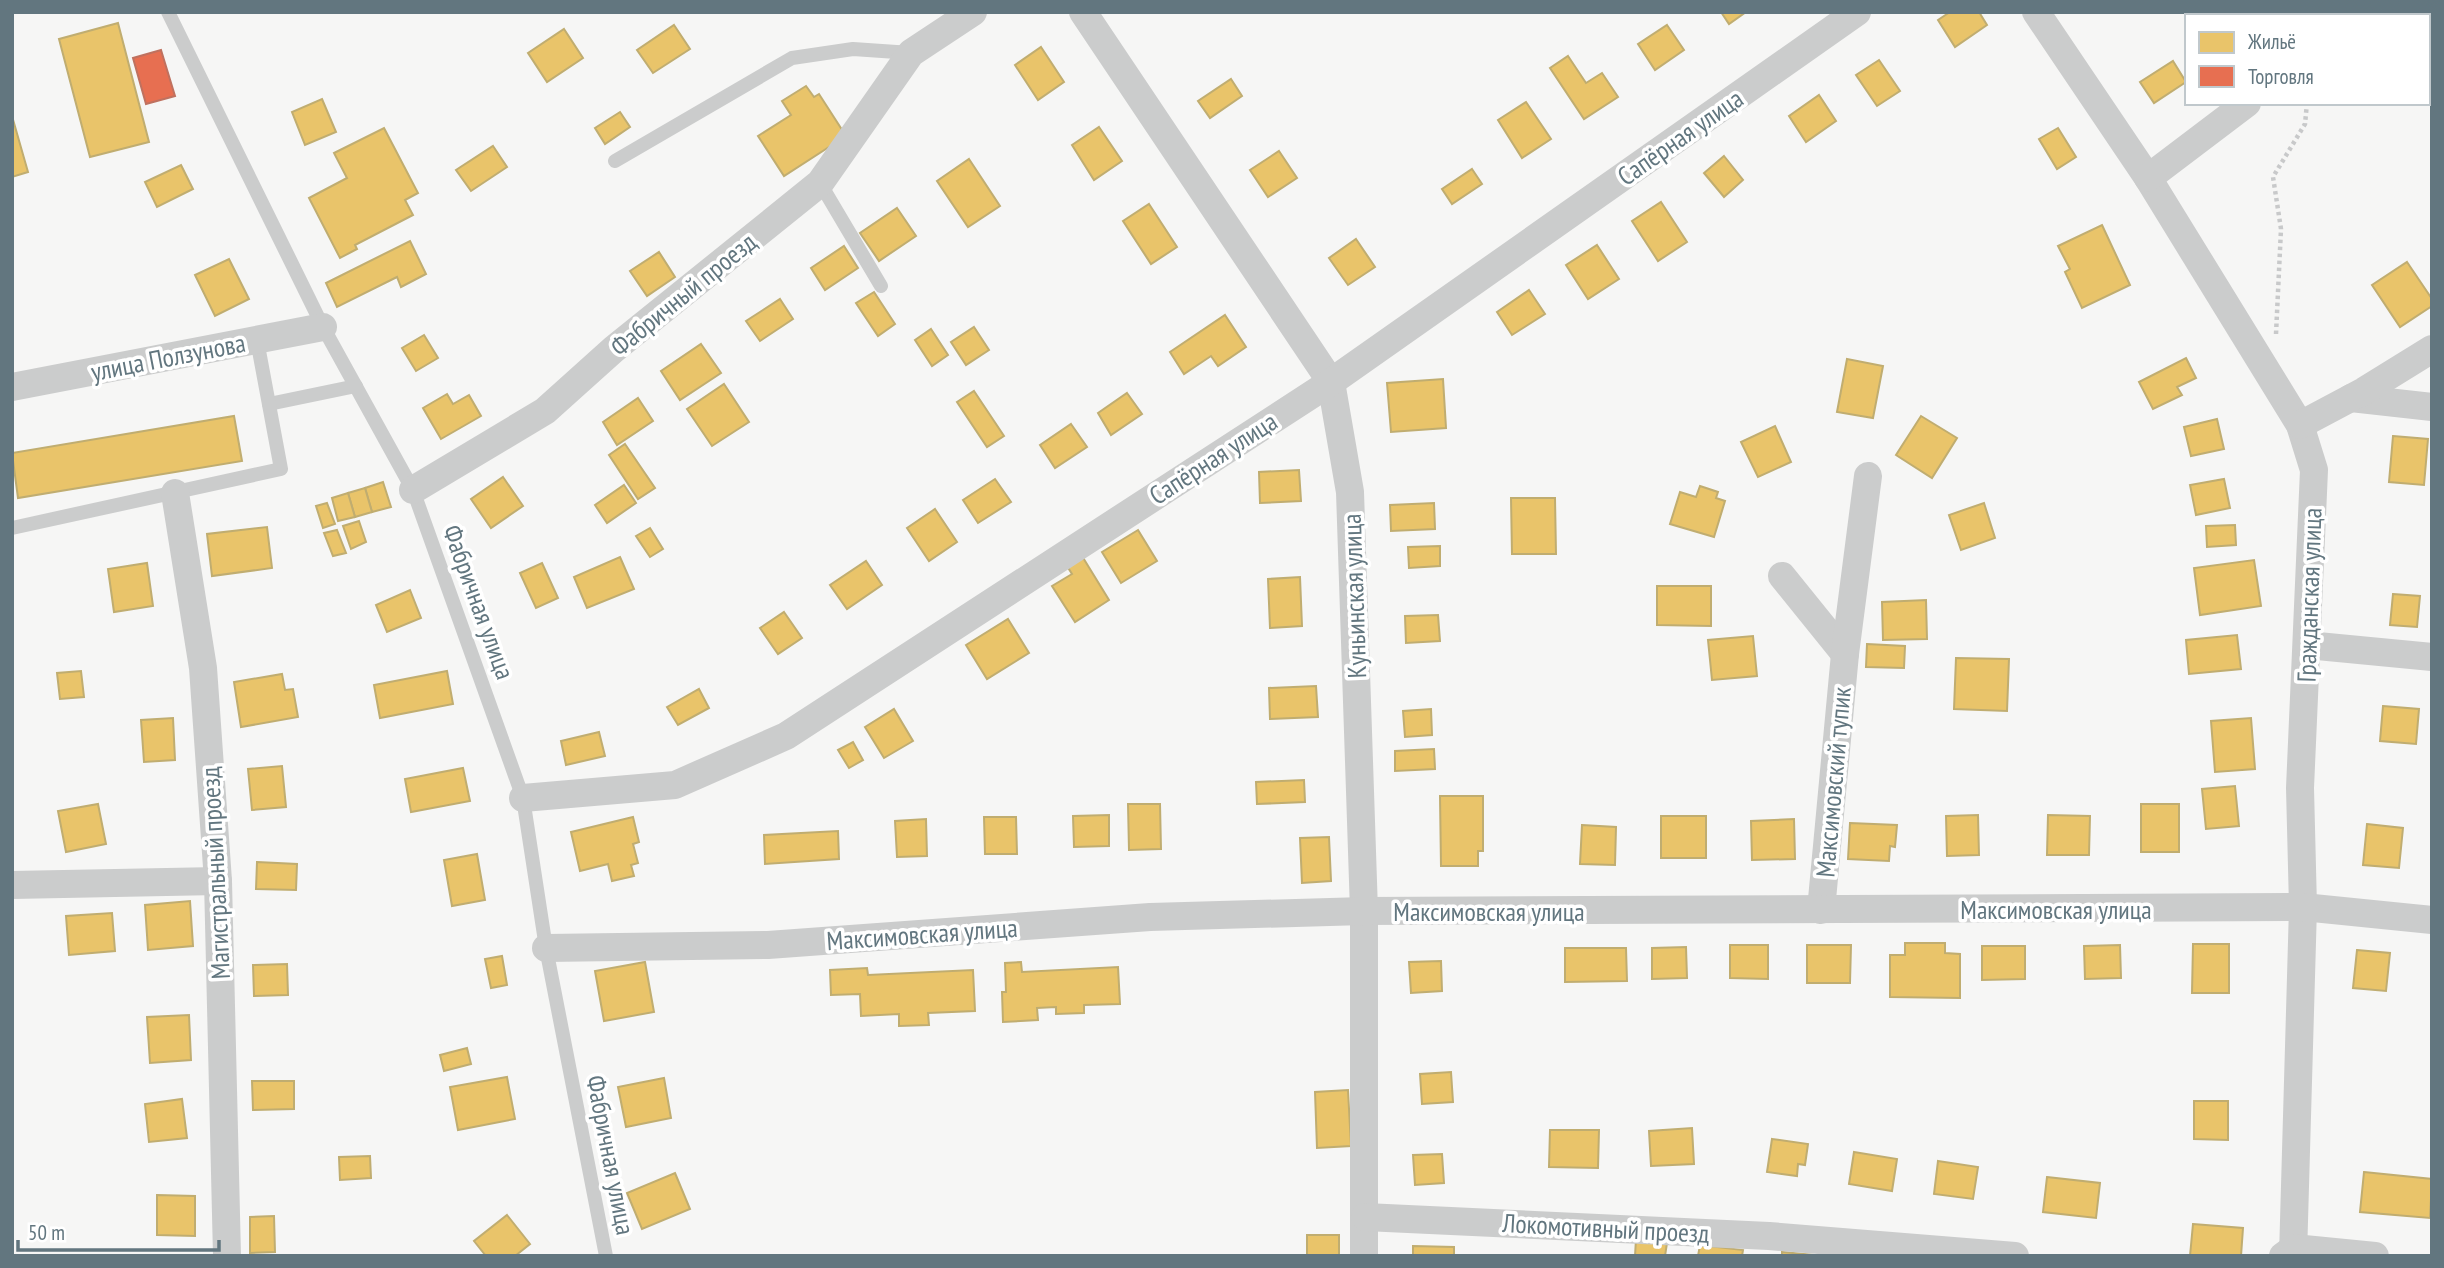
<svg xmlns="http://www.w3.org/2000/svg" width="2444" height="1268" font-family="'PT Sans Narrow',sans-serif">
<rect width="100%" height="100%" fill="#f6f6f5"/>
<g fill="#e9c46a" stroke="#c0ad70" stroke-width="2">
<path d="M1721,12H1746L1729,24Z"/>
<path d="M1950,12H1979L1987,25L1955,47L1938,20Z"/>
<path d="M118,23L149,142L90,157L59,39Z"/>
<path d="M674,25L690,49L653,73L637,50Z"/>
<path d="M1667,25L1684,50L1655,70L1638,44Z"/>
<path d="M564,29L583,58L547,82L528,53Z"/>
<path d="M1041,47L1064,82L1038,100L1015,65Z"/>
<path d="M1568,56L1586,83L1602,73L1618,97L1584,119L1550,68Z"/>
<path d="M1879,60L1900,91L1877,106L1856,75Z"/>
<path d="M2173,61L2186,82L2154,103L2140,82Z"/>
<path d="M1231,79L1242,96L1210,118L1198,101Z"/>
<path d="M806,86L814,97L819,94L846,136L784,176L758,136L791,115L782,101Z"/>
<path d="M1819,95L1836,121L1806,142L1789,116Z"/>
<path d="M322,99L336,132L305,145L292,112Z"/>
<path d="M1526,102L1551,139L1522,158L1498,120Z"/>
<path d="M620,112L630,127L605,144L595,128Z"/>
<path d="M12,116L28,172L12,177Z"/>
<path d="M1099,127L1122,161L1094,180L1072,145Z"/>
<path d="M384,128L418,193L405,200L413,215L355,245L357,249L340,258L309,198L347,178L334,153Z"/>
<path d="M2058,128L2076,157L2057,169L2039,139Z"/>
<path d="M493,146L507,167L471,191L456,170Z"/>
<path d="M1279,151L1297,178L1268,197L1250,170Z"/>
<path d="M1724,156L1743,180L1724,197L1704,173Z"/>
<path d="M969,159L1000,206L968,227L937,181Z"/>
<path d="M181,165L193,189L157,207L145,182Z"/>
<path d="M1472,169L1482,184L1452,204L1442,189Z"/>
<path d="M1661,202L1687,242L1658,261L1632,221Z"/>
<path d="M1149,204L1177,247L1151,264L1123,221Z"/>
<path d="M897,208L916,236L879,261L860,233Z"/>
<path d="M2102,225L2130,285L2082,308L2065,272L2070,269L2058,246Z"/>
<path d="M1356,239L1375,267L1348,285L1329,258Z"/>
<path d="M410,241L426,274L401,287L397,277L337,307L326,283Z"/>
<path d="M1597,245L1619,279L1588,299L1566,265Z"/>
<path d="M844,246L858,268L825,290L811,268Z"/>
<path d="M659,252L675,277L647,296L630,271Z"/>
<path d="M229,259L249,299L215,316L195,275Z"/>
<path d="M2407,262L2432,299V306L2400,327L2372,285Z"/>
<path d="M1529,290L1545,314L1512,335L1497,312Z"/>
<path d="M874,292L895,324L878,336L856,303Z"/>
<path d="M780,299L793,319L760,341L746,321Z"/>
<path d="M1225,315L1246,347L1218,366L1211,356L1184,374L1170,352Z"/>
<path d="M974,327L989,350L966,365L951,342Z"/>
<path d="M931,329L948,355L932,366L915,340Z"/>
<path d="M424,335L438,358L416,371L402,348Z"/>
<path d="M701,344L721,373L680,400L661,371Z"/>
<path d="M2186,358L2196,378L2177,387L2182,395L2153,409L2139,382Z"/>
<path d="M1847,359L1883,366L1873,418L1837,412Z"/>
<path d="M1443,379L1446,428L1391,432L1387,383Z"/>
<path d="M724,384L749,422L712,446L687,409Z"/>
<path d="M974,391L1004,436L987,447L957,402Z"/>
<path d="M1127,393L1142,414L1111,435L1098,413Z"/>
<path d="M447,394L453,404L469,395L481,416L441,439L423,408Z"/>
<path d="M638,398L653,421L617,445L603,422Z"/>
<path d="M234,416L242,461L18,498L12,453Z"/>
<path d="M1921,416L1957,438L1932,478L1896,455Z"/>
<path d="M2217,419L2224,449L2191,456L2184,427Z"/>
<path d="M1071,424L1087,447L1055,468L1040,445Z"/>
<path d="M1775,426L1791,462L1758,477L1741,442Z"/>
<path d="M2393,436L2428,439L2424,485L2389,482Z"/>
<path d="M625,444L655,488L638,499L609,455Z"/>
<path d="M1299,470L1301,501L1260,503L1259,472Z"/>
<path d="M503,477L523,506L491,528L471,499Z"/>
<path d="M995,479L1011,502L978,523L963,500Z"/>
<path d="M2224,479L2230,508L2196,515L2190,485Z"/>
<path d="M383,482L391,507L372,512L365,488Z"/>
<path d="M624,485L636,503L607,523L595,505Z"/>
<path d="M1700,486L1718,492L1716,498L1725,501L1714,537L1670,524L1680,492L1696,497Z"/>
<path d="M365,488L372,512L355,517L348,493Z"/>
<path d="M348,493L355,517L338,521L332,498Z"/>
<path d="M1511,498H1555L1556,554H1512Z"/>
<path d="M327,503L335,524L323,528L316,506Z"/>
<path d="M1434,503L1435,529L1391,531L1390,505Z"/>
<path d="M1984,503L1995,538L1961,550L1949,515Z"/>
<path d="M935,509L957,542L929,561L907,528Z"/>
<path d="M359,521L366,542L351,549L343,526Z"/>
<path d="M2235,525L2236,545L2207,547L2206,526Z"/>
<path d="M267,527L272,568L212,576L207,534Z"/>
<path d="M650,528L663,549L650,557L636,536Z"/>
<path d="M337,530L346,553L333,556L324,533Z"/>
<path d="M1138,530L1157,561L1121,583L1102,552Z"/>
<path d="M1440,546V566L1409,568L1408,547Z"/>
<path d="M1082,556L1109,600L1075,622L1052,586L1072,574L1067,566Z"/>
<path d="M620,557L634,589L587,608L574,577Z"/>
<path d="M2254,560L2261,606L2200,615L2194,568Z"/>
<path d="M866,561L882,585L847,609L830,585Z"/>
<path d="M147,563L153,606L114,612L108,569Z"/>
<path d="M542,563L558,598L536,608L520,573Z"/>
<path d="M1300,577L1302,626L1270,628L1268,579Z"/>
<path d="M1657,586H1711V626L1657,625Z"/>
<path d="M410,590L421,618L387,632L376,605Z"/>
<path d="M2393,594L2420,596L2417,627L2390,625Z"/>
<path d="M1926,600L1927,639L1883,640L1882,602Z"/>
<path d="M784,612L802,638L778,654L760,628Z"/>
<path d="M1438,615L1440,641L1406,643L1405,616Z"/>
<path d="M1008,619L1029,653L987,679L966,645Z"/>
<path d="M2237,635L2241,669L2189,674L2186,640Z"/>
<path d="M1753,636L1757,676L1712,680L1708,640Z"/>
<path d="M1867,644L1905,646L1904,668L1866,667Z"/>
<path d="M1956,658L2009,659L2007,711L1954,709Z"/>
<path d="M81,671L84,697L60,699L57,673Z"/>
<path d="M447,671L453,704L380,718L374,685Z"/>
<path d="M282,674L285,690L293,689L298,717L241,727L234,682Z"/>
<path d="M1316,686L1318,717L1270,719L1269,688Z"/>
<path d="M699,689L709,708L678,725L667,707Z"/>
<path d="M2383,706L2419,709L2416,744L2380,741Z"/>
<path d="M894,709L913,741L884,758L865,727Z"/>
<path d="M1431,709L1432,735L1405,737L1403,711Z"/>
<path d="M173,718L175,760L144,762L141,720Z"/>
<path d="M2251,718L2255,769L2215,772L2211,721Z"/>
<path d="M599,732L605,756L566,765L561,741Z"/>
<path d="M853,742L863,760L849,768L838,750Z"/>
<path d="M1434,749L1435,769L1395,771V751Z"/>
<path d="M282,766L286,807L252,810L248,769Z"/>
<path d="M463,768L470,801L411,812L405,779Z"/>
<path d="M1304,780L1305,802L1257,804L1256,782Z"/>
<path d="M2235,786L2239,826L2206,829L2202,789Z"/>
<path d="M1440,796H1483V851H1478V866H1441Z"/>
<path d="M98,804L106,844L66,852L58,811Z"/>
<path d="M1128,804H1160L1161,849L1129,850Z"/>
<rect x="2141" y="804" width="38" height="48"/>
<path d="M1109,815V846L1074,847L1073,816Z"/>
<path d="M1978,815L1979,855L1947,856L1946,816Z"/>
<path d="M2048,815L2090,816L2089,855H2047Z"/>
<rect x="1661" y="816" width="45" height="42"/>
<path d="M633,817L639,842L633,844L638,863L631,865L634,876L612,881L608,864L580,871L571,832Z"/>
<path d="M984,817H1016L1017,854H985Z"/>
<path d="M926,819L927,856L897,857L895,821Z"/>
<path d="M1794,819L1795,859L1752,860L1751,821Z"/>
<path d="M1850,823L1897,825L1895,847L1890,846L1889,861L1848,859Z"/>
<path d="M2367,824L2403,828L2399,868L2363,865Z"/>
<path d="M1582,825L1616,827L1615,865L1580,864Z"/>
<path d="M838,831L839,859L765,864L764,835Z"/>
<path d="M1329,837L1331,881L1302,883L1300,838Z"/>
<path d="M477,854L485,900L452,906L444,860Z"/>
<path d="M257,862L297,864L296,890L256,889Z"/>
<path d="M190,901L193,946L148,950L145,905Z"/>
<path d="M112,913L115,951L69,955L66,916Z"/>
<path d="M1905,943H1945V953L1960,954V998L1890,997V955H1905Z"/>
<path d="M2193,944H2229V993H2192Z"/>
<path d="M1730,945H1768V979L1730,978Z"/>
<path d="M1807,945H1851L1850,983H1807Z"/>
<path d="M2120,945L2121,978L2085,979L2084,946Z"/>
<path d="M1982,946H2025V979L1982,980Z"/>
<path d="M1686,947L1687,978L1652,979V948Z"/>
<path d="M1565,948H1626L1627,981L1565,982Z"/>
<path d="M2357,950L2390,953L2386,991L2353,988Z"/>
<path d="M502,956L507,985L491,988L485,959Z"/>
<path d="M1441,961L1442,991L1411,993L1409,962Z"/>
<path d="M645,962L654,1012L604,1021L595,971Z"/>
<path d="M1021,962L1022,972L1118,967L1120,1004L1084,1005V1013L1056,1014V1007L1037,1008L1038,1020L1003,1022L1002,992H1006L1005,963Z"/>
<path d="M287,964L288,995L254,996L253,965Z"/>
<path d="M867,968L868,975L973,970L975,1011L928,1013L929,1025L899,1026V1014L861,1016L860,994L831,995L830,970Z"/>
<path d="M189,1015L191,1060L150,1063L147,1017Z"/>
<path d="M467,1048L471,1064L444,1071L440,1055Z"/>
<path d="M1451,1072L1453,1102L1422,1104L1420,1074Z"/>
<path d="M507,1077L515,1119L458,1130L450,1087Z"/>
<path d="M664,1078L671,1118L626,1127L618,1087Z"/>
<path d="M252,1081H294V1109L253,1110Z"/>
<path d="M1348,1090L1351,1146L1317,1148L1315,1092Z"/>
<path d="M182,1099L187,1138L149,1142L145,1104Z"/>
<path d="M2194,1101H2228V1140L2194,1139Z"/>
<path d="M1692,1128L1694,1164L1651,1166L1649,1131Z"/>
<path d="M1550,1130H1599L1598,1168L1549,1167Z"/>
<path d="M1772,1139L1808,1144L1805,1165L1798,1164L1797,1176L1767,1172Z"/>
<path d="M1854,1152L1897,1159L1892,1191L1849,1184Z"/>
<path d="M1442,1154L1444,1183L1415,1185L1413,1155Z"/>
<path d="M370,1156L371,1178L340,1180L339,1157Z"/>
<path d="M1938,1161L1978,1167L1973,1199L1934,1194Z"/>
<path d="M2364,1172L2432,1179L2430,1218L2360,1212Z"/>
<path d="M675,1173L690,1209L642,1229L627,1193Z"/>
<path d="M2047,1177L2100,1183L2096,1218L2043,1212Z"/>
<path d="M157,1195L195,1196V1236L157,1235Z"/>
<path d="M507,1215L530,1244L515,1256H486L474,1241Z"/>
<path d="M274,1216L275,1252L250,1253V1217Z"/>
<path d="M2193,1224L2243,1228L2241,1256H2190Z"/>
<rect x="1307" y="1235" width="32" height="21"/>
<path d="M1636,1239L1667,1243L1665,1256H1635Z"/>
<path d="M1700,1245L1743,1250L1742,1256H1698Z"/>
<path d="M1413,1246L1454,1247V1256H1413Z"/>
<path d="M1782,1252L1825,1256H1782Z"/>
</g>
<path fill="#e76f51" stroke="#bf715f" stroke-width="2" d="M161,50L175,96L146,104L133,58Z"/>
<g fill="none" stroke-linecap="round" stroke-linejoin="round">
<path stroke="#c8c9ca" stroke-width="4.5" stroke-dasharray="3.5 3.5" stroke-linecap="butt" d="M2276,334L2281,229L2273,177L2305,124L2307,103"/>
<g stroke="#cbcccc" stroke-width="14">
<path d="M168,12L323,327L413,490L523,798L546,948L606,1256"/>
<path d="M615,161L792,58L853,49L911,53"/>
<path d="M820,183L881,286"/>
<path d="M269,404L356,386"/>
<path d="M12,528L281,469L257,340"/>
</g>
<g stroke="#cbcccc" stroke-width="28">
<path d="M1083,12L1331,382L1350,492L1364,911V1256"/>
<path d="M2036,12L2148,178L2300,425L2314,470L2300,788L2303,907L2293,1256"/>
<path d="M2321,16L2322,12"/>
<path d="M2148,178L2247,103"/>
<path d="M12,387L323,327"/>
<path d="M2351,398L2432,407"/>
<path d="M2300,425L2364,391L2432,349"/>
<path d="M413,490L545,411L614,349L820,183L911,53L973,12"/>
<path d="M175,493L203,668L218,881L227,1256"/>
<path d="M1782,576L1845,654"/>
<path d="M2307,645L2432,657"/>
<path d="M523,798L675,785L786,736L1331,382L1857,12"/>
<path d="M12,885L218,881"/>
<path d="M1821,910L1845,654L1868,476"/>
<path d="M546,948L768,945L1150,917L1364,911L2303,907L2432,920"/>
<path d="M1365,1217L1769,1236L2015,1256"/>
<path d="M2283,1256L2294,1248L2375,1256"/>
</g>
</g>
<g text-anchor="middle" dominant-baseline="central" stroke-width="7" stroke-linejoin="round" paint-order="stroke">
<g font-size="26" fill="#62767f" stroke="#fff">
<text transform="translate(1680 137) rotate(-35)">Сапёрная улица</text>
<text transform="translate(683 294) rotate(-39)">Фабричный проезд</text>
<text transform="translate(168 357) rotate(-11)">улица Ползунова</text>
<text transform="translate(1213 458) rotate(-33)">Сапёрная улица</text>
<text transform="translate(2309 595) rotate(-88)">Гражданская улица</text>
<text transform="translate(1354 596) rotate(-92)">Куньинская улица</text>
<text transform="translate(479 602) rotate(70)">Фабричная улица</text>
<text transform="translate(1833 782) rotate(-85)">Максимовский тупик</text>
<text transform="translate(215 873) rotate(-93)">Магистральный проезд</text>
<text x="2056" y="909">Максимовская улица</text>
<text x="1489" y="911">Максимовская улица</text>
<text transform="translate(922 934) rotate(-4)">Максимовская улица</text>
<text transform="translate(611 1155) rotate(79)">Фабричная улица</text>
<text transform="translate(1606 1228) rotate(3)">Локомотивный проезд</text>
</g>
</g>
<rect width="2444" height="1268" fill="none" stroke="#62767f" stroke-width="28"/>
<rect x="2185" y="14" width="245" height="91" fill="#ffffff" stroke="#c0c8cc" stroke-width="2"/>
<rect x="2199" y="32" width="35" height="21" fill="#e9c46a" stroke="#c0c8cc" stroke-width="2"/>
<text x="2248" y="49" font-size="21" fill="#62767f">Жильё</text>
<rect x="2199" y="66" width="35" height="21" fill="#e76f51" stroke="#c0c8cc" stroke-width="2"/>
<text x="2248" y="84" font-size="21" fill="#62767f">Торговля</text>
<path d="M18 1240v10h201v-10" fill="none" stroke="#62767f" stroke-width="3.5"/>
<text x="28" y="1240" font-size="21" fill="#62767f" stroke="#ffffff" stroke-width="5" paint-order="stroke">50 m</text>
</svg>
